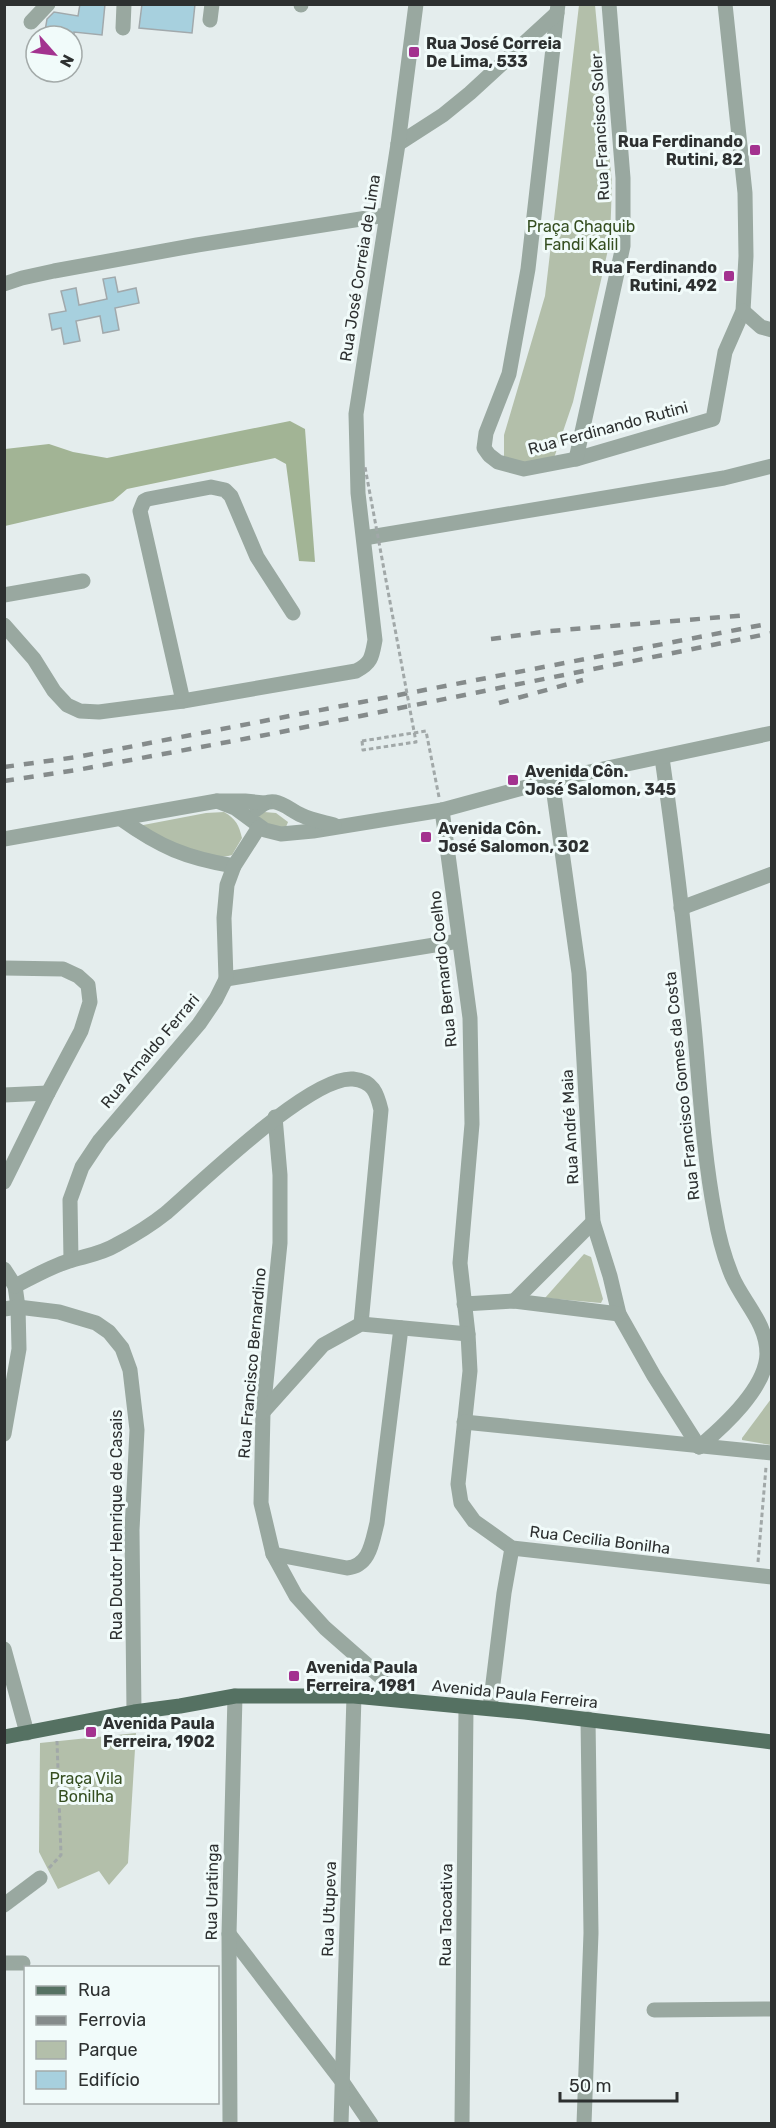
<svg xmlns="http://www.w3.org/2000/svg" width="776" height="2128" font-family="Rubik,sans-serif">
<rect width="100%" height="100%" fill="#e4eded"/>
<g fill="#b3bfaa">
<path d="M579,5H595L612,183L610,241L573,402L554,458L525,463L504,458V435L545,296Z"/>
<path d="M224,812C236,819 239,825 242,838L232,855C199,864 167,841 138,826L206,813Z"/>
<path d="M264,812L276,813L288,822L286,827L273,828L258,817Z"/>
<path d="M584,1254L591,1257L603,1299L601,1303L545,1298Z"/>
<path d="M771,1399V1445L742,1440V1438Z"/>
<path d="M136,1733L128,1863L109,1885L99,1871L58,1889L39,1852L40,1743Z"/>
</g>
<path fill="#a2b495" d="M290,421L305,429L315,562L299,561L286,464L275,458L127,489L113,501L5,526V449L49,444L73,452L107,458Z"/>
<g fill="#a7d0de" stroke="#a1a9ac" stroke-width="1.5">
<path d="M80,4H105L102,35L74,32V35L45,31L47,19L54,12L78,16Z"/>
<path d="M142,4H195L192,33L139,28Z"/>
<path d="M115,277L118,292L136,288L139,303L115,308L119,330L103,333L100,316L76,321L80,341L64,344L61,328L52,330L49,314L66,311L61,291L76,288L79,305L107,299L103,279Z"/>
</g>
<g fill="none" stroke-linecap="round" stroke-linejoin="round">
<g stroke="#a1a8a8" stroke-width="3" stroke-dasharray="4.5 3" stroke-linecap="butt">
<path d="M362,741L426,731L439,797"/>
<path d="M758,1562L766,1467"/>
<path d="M49,1868L61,1855L57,1741"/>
</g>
<g stroke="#99a8a0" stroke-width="15">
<path d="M558,4L528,269L509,374L486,433L484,448L489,455L498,462L524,469L576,459L713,419L725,352L743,311L746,256L745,193L725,4"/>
<path d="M301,5V4"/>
<path d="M210,20L212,4"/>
<path d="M31,22L48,4"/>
<path d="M123,28L124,4"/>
<path d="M398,144L443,115L470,93L557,13"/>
<path d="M4,284L22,278L54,271L197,245L386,215"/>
<path d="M743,311L761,327L772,330"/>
<path d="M576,459L623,246V178L609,4"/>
<path d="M364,538L724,478L772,466"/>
<path d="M4,595L83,581"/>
<path d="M4,625L34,659L54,691L67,705L80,711L99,712L183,701L356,671C372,663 372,656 375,640L358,493L356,414L398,144L416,4"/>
<path d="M183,701L140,511L144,501L148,499L211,487L225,490L231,496L257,557L293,613"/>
<path d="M662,758C675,847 685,935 694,1025C700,1088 703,1152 715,1215C718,1233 725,1259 732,1276C743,1302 767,1323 767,1354C766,1388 724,1426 699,1447"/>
<path d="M552,780L579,973L593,1222L610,1276L619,1314L654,1376L699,1447"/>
<path d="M217,801L235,808L265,830L281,834L313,831L442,810L552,780L772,733"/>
<path d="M257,809C274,792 287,809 301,815C311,820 323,822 334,825"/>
<path d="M442,810L470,1018L472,1124L460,1263L468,1334L470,1371L458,1484L461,1503L474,1521L512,1548L772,1577"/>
<path d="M121,819C160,847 186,858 234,866"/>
<path d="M4,839L217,801H245L264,803"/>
<path d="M681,908L772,874"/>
<path d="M4,968L63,969L78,976L88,985L90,1002L81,1031L48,1093L4,1182"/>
<path d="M226,979L459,941"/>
<path d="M4,1095L48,1093"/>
<path d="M275,1117L280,1175V1243L263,1412L261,1503L273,1554L296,1596L325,1628L407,1700"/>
<path d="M71,1260L70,1200L82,1167L100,1140L199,1024L216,999L226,979L224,918L227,885L234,866L259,827"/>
<path d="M4,1269L15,1286L18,1307L19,1349L4,1434"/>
<path d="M15,1286C33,1277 50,1267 69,1261C85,1256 101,1254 116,1245C133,1236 151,1225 166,1213C200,1184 311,1075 353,1079C373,1081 377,1093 381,1110L361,1324"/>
<path d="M514,1301L593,1222"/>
<path d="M464,1304L514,1301L619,1314"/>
<path d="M4,1309L18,1307L59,1312L96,1323L109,1332L122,1348L130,1370L137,1430L132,1530L134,1712"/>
<path d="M263,1412L323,1345L361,1324L468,1334"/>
<path d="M464,1422L772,1453"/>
<path d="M273,1554L347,1568C370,1566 372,1542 377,1523L401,1328"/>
<path d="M4,1649L27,1733"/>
<path d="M490,1708L504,1593L512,1548"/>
<path d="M4,1905L40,1878"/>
<path d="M229,1934L341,2080L371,2124"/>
<path d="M4,1963H23"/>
<path d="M654,2010L772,2009"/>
<path d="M230,2124L229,1934L235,1696"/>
<path d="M341,2124L354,1696"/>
<path d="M462,2124L466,1707"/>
<path d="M584,2124L591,1933L588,1719"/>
</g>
<path stroke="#557162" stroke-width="15" d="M4,1737L134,1712L180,1706L235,1696H354L525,1712L772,1742"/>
<g stroke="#858b8b" stroke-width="4.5" stroke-dasharray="10 10" stroke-linecap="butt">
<path d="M491,639L550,631L748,615"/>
<path d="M499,703L583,680"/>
<path d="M4,767L77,757L772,623"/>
<path d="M4,781L77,770L276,733L772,633"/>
</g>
<path stroke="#a1a8a8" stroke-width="3" stroke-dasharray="4.5 3" stroke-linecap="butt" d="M362,741L363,750L416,742L365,467"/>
</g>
<g fill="#a3328f" stroke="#f1fbfa" stroke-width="2">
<rect x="408" y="46" width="12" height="12" rx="3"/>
<rect x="749" y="144" width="12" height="12" rx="3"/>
<rect x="723" y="270" width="12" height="12" rx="3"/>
<rect x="507" y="774" width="12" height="12" rx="3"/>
<rect x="420" y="831" width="12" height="12" rx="3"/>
<rect x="288" y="1670" width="12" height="12" rx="3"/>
<rect x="85" y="1726" width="12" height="12" rx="3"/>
</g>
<g text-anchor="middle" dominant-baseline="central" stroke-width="6" stroke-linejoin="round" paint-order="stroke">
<g font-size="16" font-weight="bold" fill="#2d3030" stroke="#f1fbfa" text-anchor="start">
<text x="426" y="43">Rua José Correia<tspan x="426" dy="18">De Lima, 533</tspan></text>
<text x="743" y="141" text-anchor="end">Rua Ferdinando<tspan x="743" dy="18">Rutini, 82</tspan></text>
<text x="717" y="267" text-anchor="end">Rua Ferdinando<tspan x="717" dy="18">Rutini, 492</tspan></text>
<text x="525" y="771">Avenida Côn.<tspan x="525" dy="18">José Salomon, 345</tspan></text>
<text x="438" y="828">Avenida Côn.<tspan x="438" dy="18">José Salomon, 302</tspan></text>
<text x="306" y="1667">Avenida Paula<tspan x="306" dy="18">Ferreira, 1981</tspan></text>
<text x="103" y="1723">Avenida Paula<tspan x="103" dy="18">Ferreira, 1902</tspan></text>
</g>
<g font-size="16" fill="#2d3030" stroke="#f1fbfa">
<text transform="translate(600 127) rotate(-93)">Rua Francisco Soler</text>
<text transform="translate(360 268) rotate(-81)">Rua José Correia de Lima</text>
<text transform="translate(608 428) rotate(-15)">Rua Ferdinando Rutini</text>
<text transform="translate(443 969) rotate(-96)">Rua Bernardo Coelho</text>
<text transform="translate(150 1051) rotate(-50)">Rua Arnaldo Ferrari</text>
<text transform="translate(682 1086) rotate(-96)">Rua Francisco Gomes da Costa</text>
<text transform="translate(570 1127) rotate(-93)">Rua André Maia</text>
<text transform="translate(252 1363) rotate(-85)">Rua Francisco Bernardino</text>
<text transform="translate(116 1525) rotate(-90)">Rua Doutor Henrique de Casais</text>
<text transform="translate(600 1540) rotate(7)">Rua Cecilia Bonilha</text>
<text transform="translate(515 1694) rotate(6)">Avenida Paula Ferreira</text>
<text transform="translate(212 1892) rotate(-89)">Rua Uratinga</text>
<text transform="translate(329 1909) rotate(-88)">Rua Utupeva</text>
<text transform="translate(446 1915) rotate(-89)">Rua Tacoativa</text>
</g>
<g font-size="16" fill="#354e20" stroke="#f1fbfa">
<text x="581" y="226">Praça Chaquib<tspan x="581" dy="18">Fandi Kalil</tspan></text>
<text x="86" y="1778">Praça Vila<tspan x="86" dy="18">Bonilha</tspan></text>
</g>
</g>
<rect width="776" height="2128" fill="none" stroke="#2d3030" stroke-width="12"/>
<rect x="24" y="1966" width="195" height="138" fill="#f1fbfa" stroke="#a3aaa9" stroke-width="1.5"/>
<rect x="36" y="1986" width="30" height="9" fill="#557162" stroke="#a3aaa9" stroke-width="1.5"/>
<text x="78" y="1996" font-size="18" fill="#2d3030">Rua</text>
<rect x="36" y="2016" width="30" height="9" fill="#858b8b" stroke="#a3aaa9" stroke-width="1.5"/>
<text x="78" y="2026" font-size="18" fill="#2d3030">Ferrovia</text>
<rect x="36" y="2041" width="30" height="18" fill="#b3bfaa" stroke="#a3aaa9" stroke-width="1.5"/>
<text x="78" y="2056" font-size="18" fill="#2d3030">Parque</text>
<rect x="36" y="2071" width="30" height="18" fill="#a7d0de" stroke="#a3aaa9" stroke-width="1.5"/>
<text x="78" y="2086" font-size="18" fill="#2d3030">Edifício</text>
<g transform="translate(54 54) rotate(118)"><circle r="28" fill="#f1fbfa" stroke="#a3aaa9" stroke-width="1.5"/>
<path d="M0-4.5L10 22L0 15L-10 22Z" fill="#a3328f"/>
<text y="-9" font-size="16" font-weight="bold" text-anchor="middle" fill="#2d3030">N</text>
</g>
<path d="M560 2092v9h117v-9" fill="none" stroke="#2d3030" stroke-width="3"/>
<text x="569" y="2092" font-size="18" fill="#2d3030" stroke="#f1fbfa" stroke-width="4.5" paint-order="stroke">50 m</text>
</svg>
